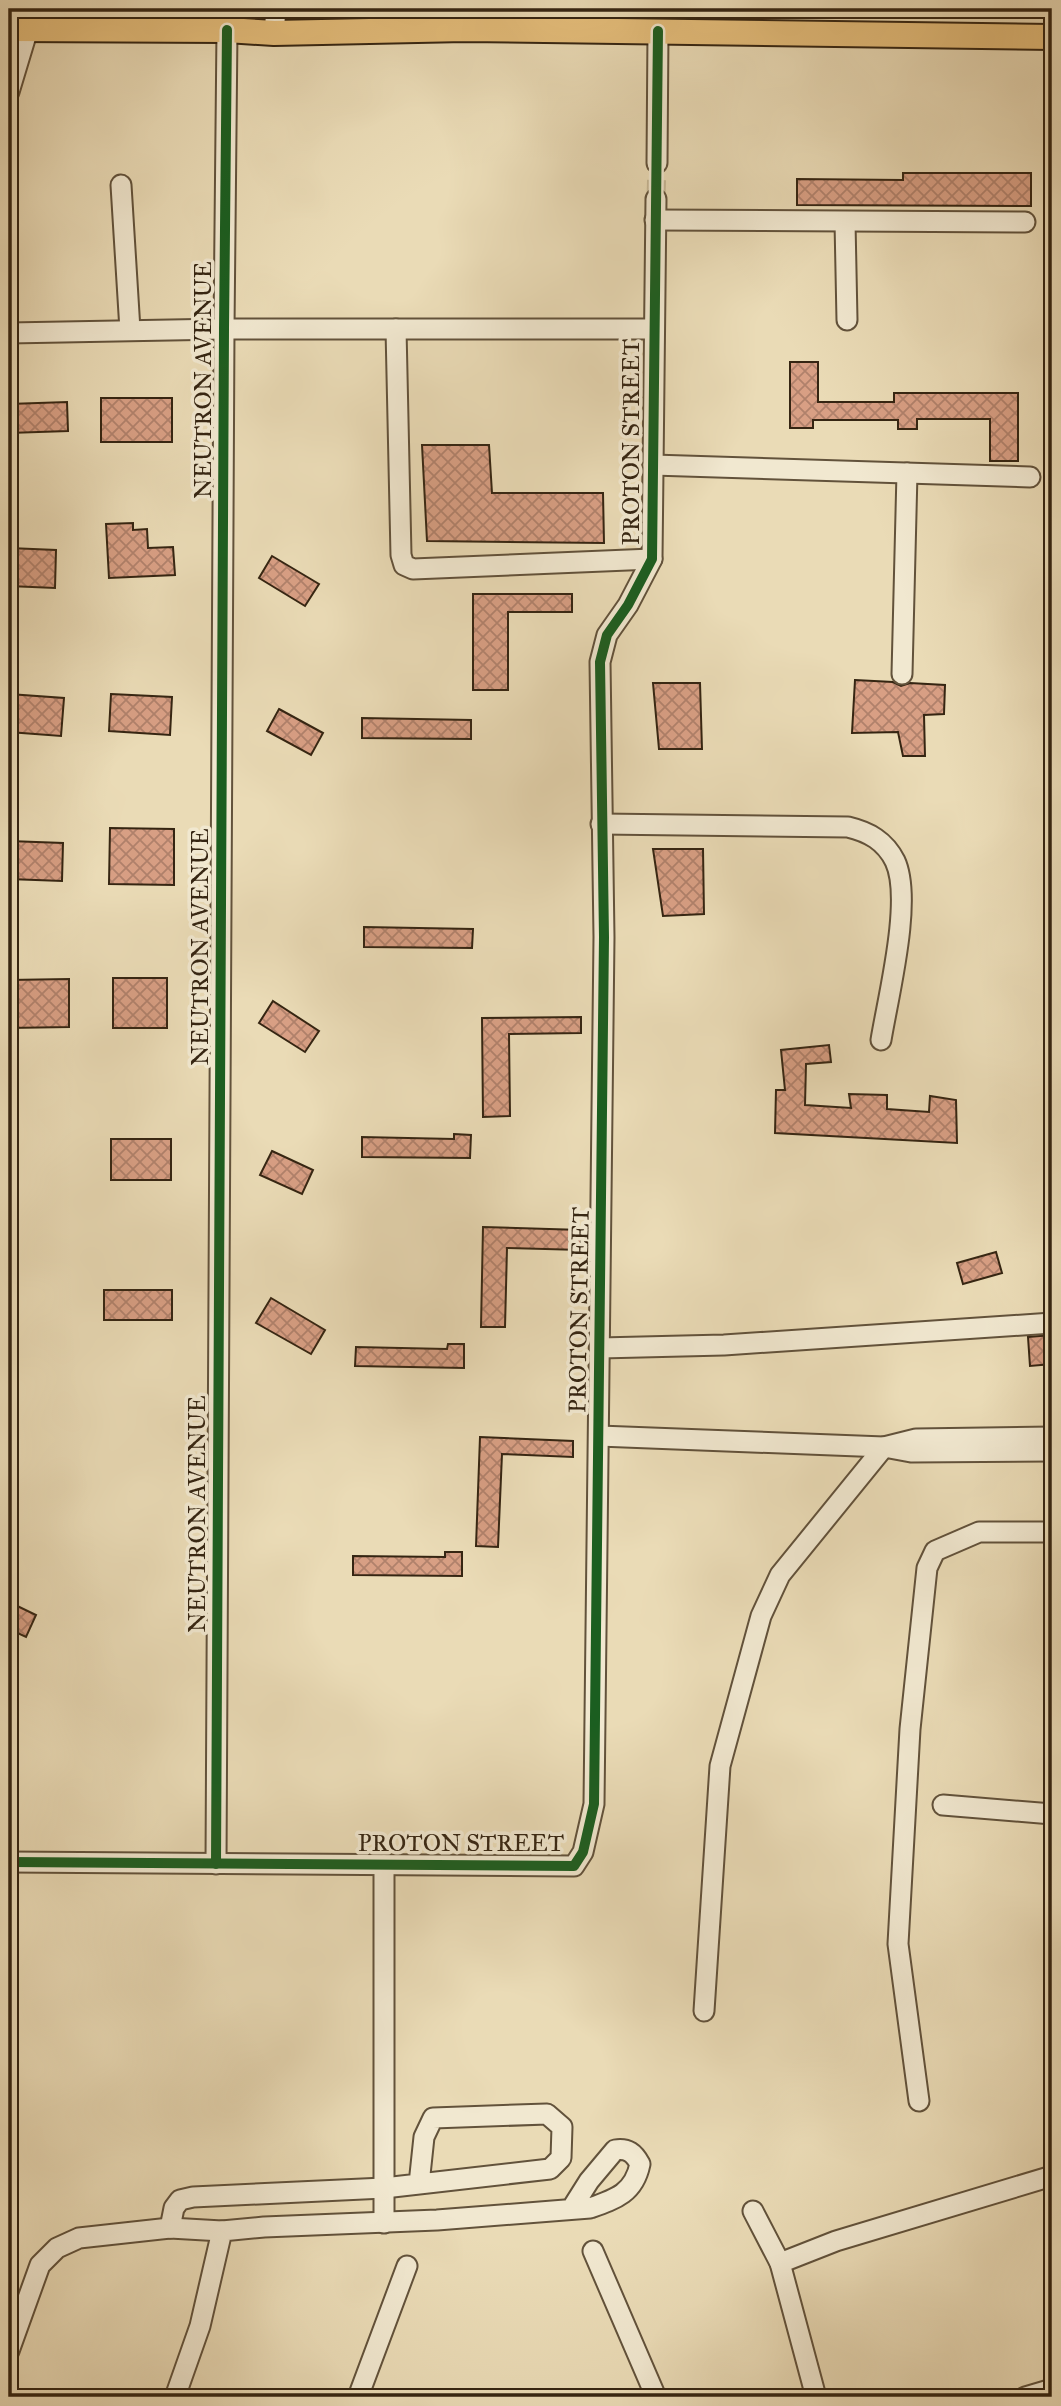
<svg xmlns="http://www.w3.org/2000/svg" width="1061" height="2406" font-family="'IM FELL Great Primer',serif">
<defs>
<pattern id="building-cross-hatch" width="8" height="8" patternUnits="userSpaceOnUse" patternTransform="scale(1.75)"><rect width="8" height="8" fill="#d89f84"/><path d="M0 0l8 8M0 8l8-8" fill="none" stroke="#b0816b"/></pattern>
</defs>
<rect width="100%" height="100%" fill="#eadbb6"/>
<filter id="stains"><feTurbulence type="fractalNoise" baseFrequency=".00286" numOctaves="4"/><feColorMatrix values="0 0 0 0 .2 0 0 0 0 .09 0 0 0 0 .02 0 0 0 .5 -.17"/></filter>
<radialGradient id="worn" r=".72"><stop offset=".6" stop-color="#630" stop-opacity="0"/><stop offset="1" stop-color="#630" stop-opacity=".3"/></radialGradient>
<g fill="url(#building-cross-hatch)" stroke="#352512" stroke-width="2">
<path d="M903,173H1031V206L797,205V179L903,180Z"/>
<path d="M790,362H818V402H894V393H1018V461H990V419H917V429H898V420H813V428H790Z"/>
<rect x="101" y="398" width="71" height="44"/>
<path d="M67,402L68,431L9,433V404Z"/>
<path d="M422,445H489L492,493H603L604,543L427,541Z"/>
<path d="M133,523V530L147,529L148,548L173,547L175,575L109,578L106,524Z"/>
<path d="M9,548L56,550L55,588L9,586Z"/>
<path d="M272,556L319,584L305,606L259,578Z"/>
<path d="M473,594H572V612H508V690H473Z"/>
<path d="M855,680L893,682L901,686L910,683L945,685L944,714L924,715L925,756H903L898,732L852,733Z"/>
<path d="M653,683H700L702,749H659Z"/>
<path d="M9,694L64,698L61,736L9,732Z"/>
<path d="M111,694L172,697L170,735L109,731Z"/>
<path d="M279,709L323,733L311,755L267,731Z"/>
<path d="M362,718L471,720V739L362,738Z"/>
<path d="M110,828L174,829V885L109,884Z"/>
<path d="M9,841L63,843L62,881L9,879Z"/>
<path d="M653,849H703L704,914L663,916Z"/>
<path d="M364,927L473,929L472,948L364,947Z"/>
<rect x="113" y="978" width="54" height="50"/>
<path d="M69,979V1027L9,1028V980Z"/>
<path d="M273,1001L319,1031L305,1052L259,1023Z"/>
<path d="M581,1017V1033L509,1034L510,1116L483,1117L482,1018Z"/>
<path d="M829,1045L831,1062L806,1064L805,1105L851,1108L849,1094L887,1095V1109L929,1112L930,1096L956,1100L957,1143L775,1133L776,1090H785L781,1050Z"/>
<path d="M454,1134L471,1135L470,1158L362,1157V1137L454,1139Z"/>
<rect x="111" y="1139" width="60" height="41"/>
<path d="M272,1151L313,1170L302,1194L260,1175Z"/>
<path d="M483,1227L581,1230V1250L507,1248L505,1327H481Z"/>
<path d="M996,1252L1002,1273L963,1284L957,1263Z"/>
<rect x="104" y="1290" width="68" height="30"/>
<path d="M271,1298L325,1330L311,1354L256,1323Z"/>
<path d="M1052,1335V1364L1030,1366L1028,1337Z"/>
<path d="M448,1344H464V1368L355,1366L356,1347L447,1349Z"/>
<path d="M480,1437L573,1441V1457L502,1454L498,1547L476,1546Z"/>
<path d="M445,1552H462V1576L353,1575V1556L445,1557Z"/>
<path d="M9,1602L36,1615L26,1637L9,1629Z"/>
</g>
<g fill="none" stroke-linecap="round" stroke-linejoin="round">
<path stroke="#c6b795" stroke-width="19" stroke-dasharray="19 10" stroke-linecap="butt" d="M656,199L657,163"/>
<g stroke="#62523b" stroke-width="23">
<g id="minor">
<path d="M274,33L276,9"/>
<path d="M9,92L28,29V9"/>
<path d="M657,163L658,31"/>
<path d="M121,185L130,330"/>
<path d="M655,220L1025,222"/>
<path d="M845,222L847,320"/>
<path d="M396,329L401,555L404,565L413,569L652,559"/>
<path d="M9,333L224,329H653"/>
<path d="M653,465L1030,477"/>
<path d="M902,674L907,473"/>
<path d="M601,824L848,827C869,832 885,841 895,861C913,899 888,997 881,1040"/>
<path d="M600,1348L724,1345L1052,1323"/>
<path d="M599,1436L884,1447L911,1452L1052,1451"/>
<path d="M943,1805L1052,1814"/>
<path d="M9,1862L574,1866L583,1852L594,1804L604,937L600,662L607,635L628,605L652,559L656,199"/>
<path d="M216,1864L224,329L227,30"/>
<path d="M704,2011L720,1766L761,1616L780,1575L884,1447L916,1439L1052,1437"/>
<path d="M919,2101L898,1944L910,1729L927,1568L935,1551L979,1532H1052"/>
<path d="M753,2211L780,2263"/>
<path d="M384,2223V1865"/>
<path d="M170,2228L174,2208L180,2200L193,2197L384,2188L550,2169L561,2158L562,2127L547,2114L433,2118L424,2137L419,2184"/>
<path d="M593,2251L656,2397"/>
<path d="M9,2351L40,2265L57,2248L79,2238L170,2228L222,2231"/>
<path d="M175,2397L200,2326L222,2231L264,2227L437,2220L590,2208C616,2199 634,2193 640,2164C634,2153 628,2148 615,2150L589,2181L572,2208"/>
<path d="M358,2397L407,2266"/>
<path d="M816,2397L780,2263L836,2241L1052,2176"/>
<path d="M1025,2397L1052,2389"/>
</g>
</g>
<g stroke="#352512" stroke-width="28">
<path id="major" d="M9,29L227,30L274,33L465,29L1052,37"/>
</g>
<use href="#minor" stroke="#f1e8d0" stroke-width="19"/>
<use href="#major" stroke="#e5be7b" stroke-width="24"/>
<g stroke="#f1e8d0" stroke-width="15">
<g id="cycleway">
<path d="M9,1862L574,1866L583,1852L594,1804L604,937L600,662L607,635L628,605L652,559L658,31"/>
<path d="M216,1864L224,329L227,30"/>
</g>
</g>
<use href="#cycleway" stroke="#1b5e20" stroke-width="10"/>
</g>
<g text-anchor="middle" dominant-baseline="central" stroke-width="7" stroke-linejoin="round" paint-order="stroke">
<g font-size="24" fill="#352512" stroke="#f1e8d0">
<text transform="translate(203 380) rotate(-90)">NEUTRON AVENUE</text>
<text transform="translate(631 442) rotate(-90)">PROTON STREET</text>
<text transform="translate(200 947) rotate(-90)">NEUTRON AVENUE</text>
<text transform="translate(579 1310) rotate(-89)">PROTON STREET</text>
<text transform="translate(197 1514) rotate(-90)">NEUTRON AVENUE</text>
<text x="461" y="1843">PROTON STREET</text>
</g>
</g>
<rect width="1061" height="2406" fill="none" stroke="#eadbb6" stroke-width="35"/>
<rect x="10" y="10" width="1040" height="2385" fill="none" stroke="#352512" stroke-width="3.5"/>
<rect x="18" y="18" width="1026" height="2371" fill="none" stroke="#352512" stroke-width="2"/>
<rect width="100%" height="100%" filter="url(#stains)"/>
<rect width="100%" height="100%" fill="url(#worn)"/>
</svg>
